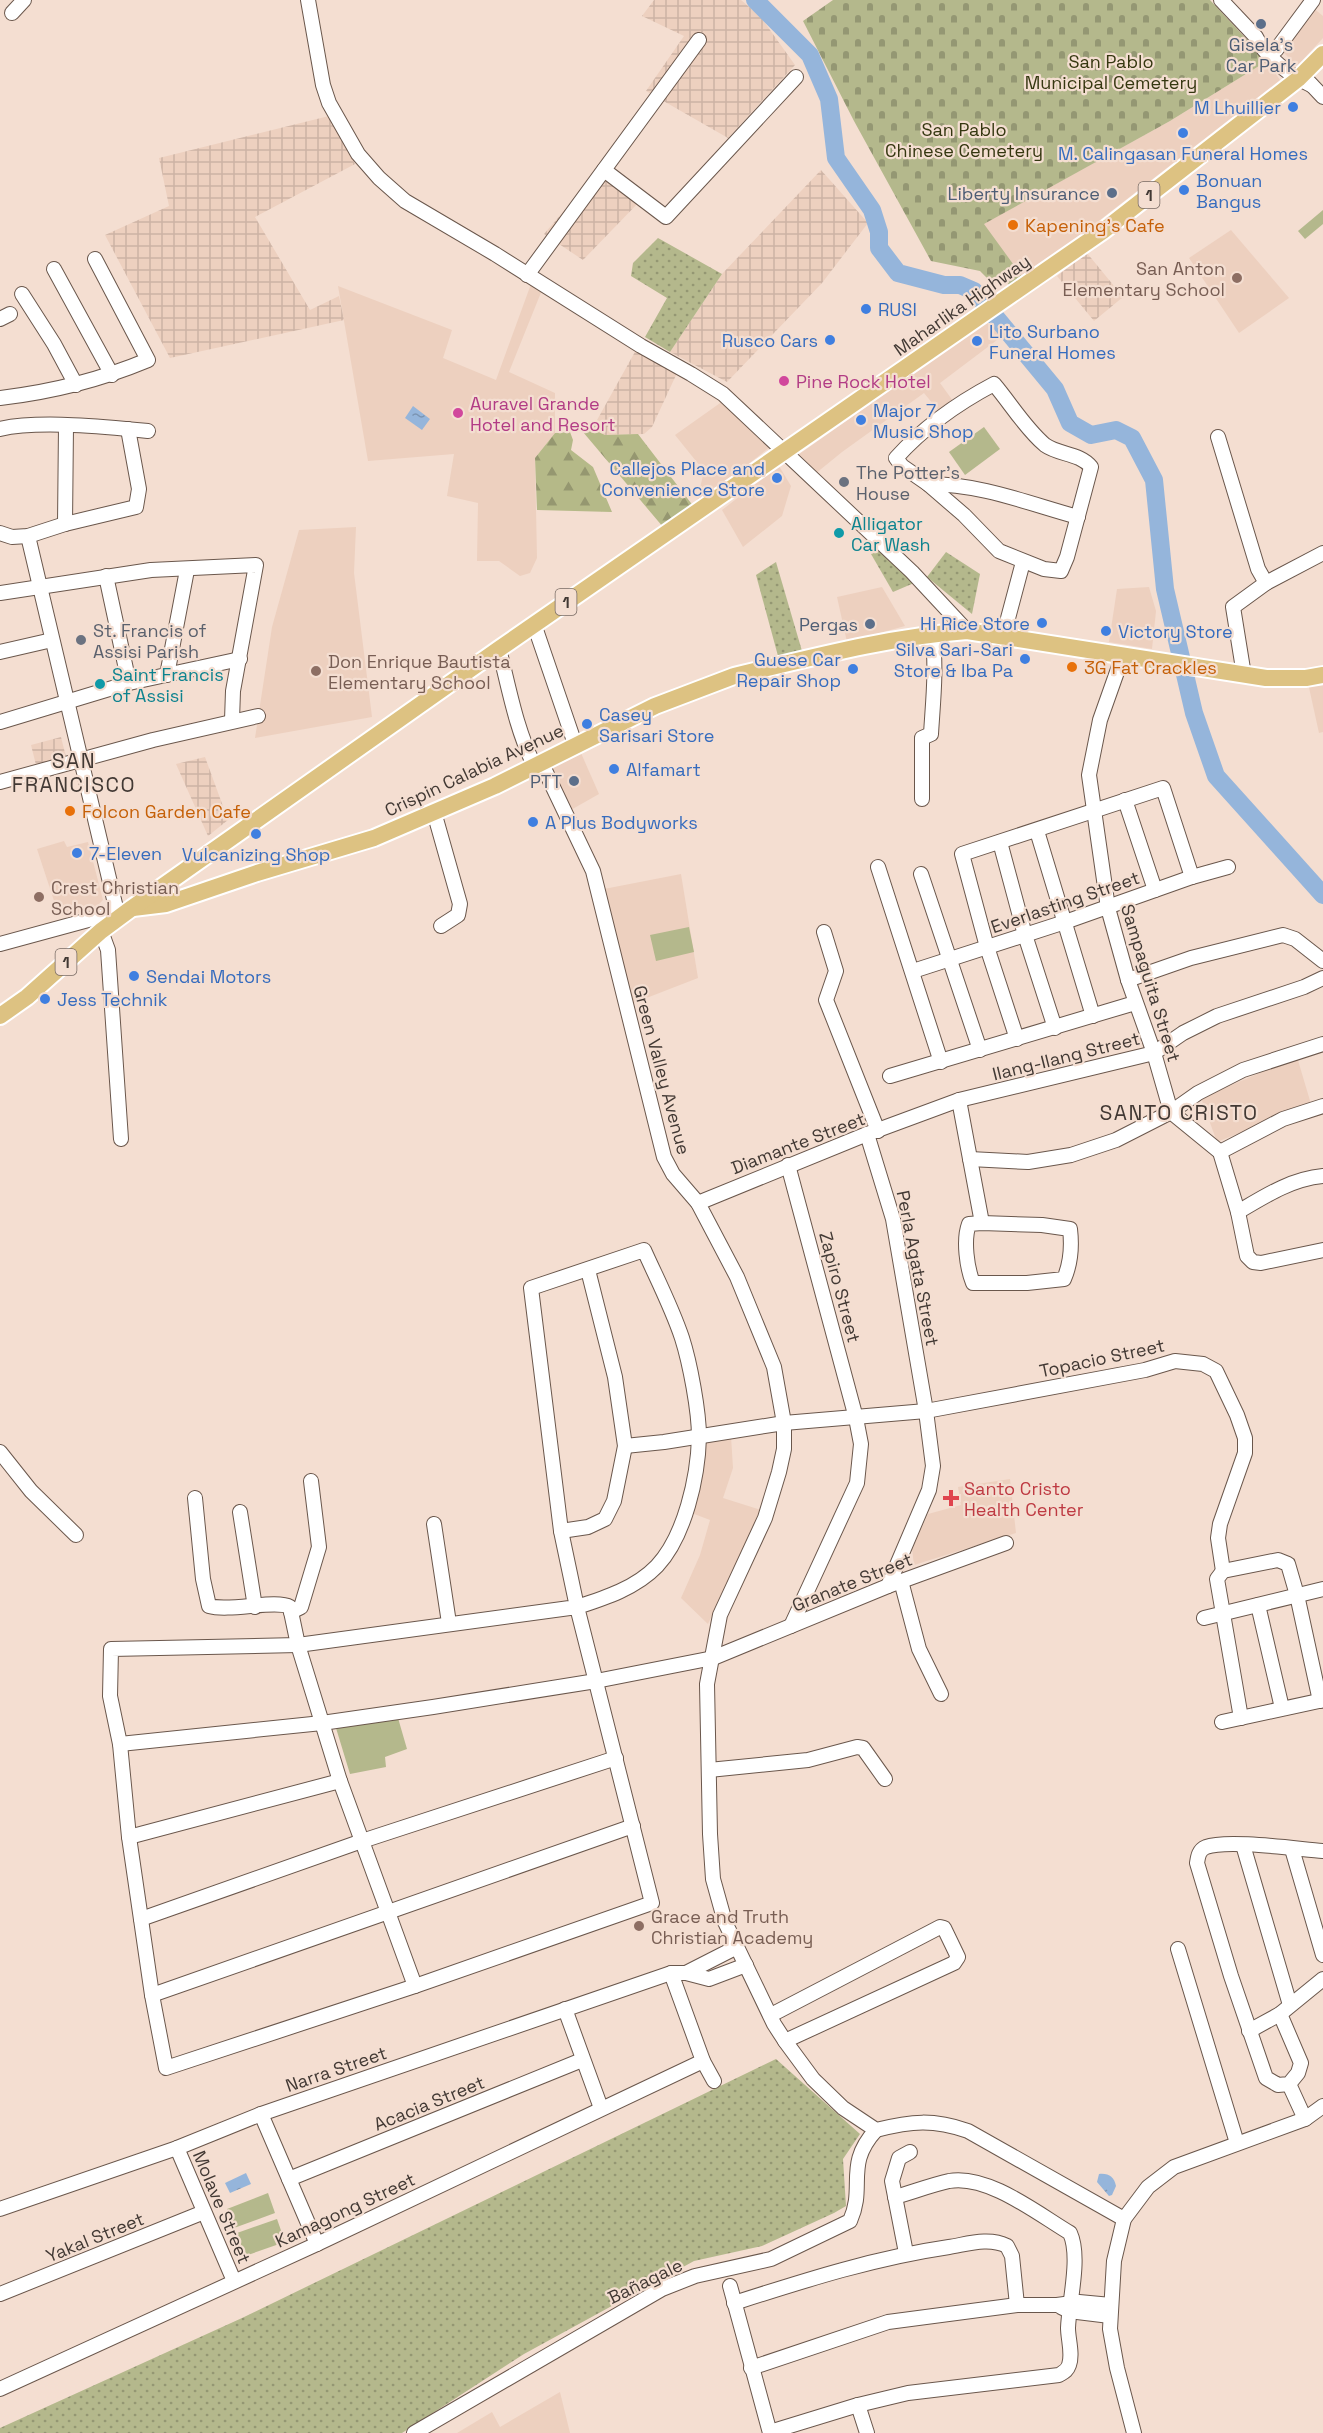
<svg xmlns="http://www.w3.org/2000/svg" width="1323" height="2433" font-family="'Space Grotesk',sans-serif">
<defs>
<pattern id="industrial-grid" width="8" height="8" patternUnits="userSpaceOnUse" patternTransform="scale(1.5)"><rect width="8" height="8" fill="#edd0bf"/><path d="M0 4h8M4 0v8" fill="none" stroke="#ccb3a5"/></pattern>
<pattern id="grass-dots" width="8" height="8" patternUnits="userSpaceOnUse" patternTransform="scale(1.5)"><rect width="8" height="8" fill="#b4b88c"/><path d="M2 2h.1M6 6h.1" fill="none" stroke="#949773" stroke-width="1.8" stroke-linecap="round"/></pattern>
<pattern id="forest-firs" width="22" height="20" patternUnits="userSpaceOnUse" patternTransform="scale(1.5)"><rect width="22" height="20" fill="#b5b988"/><path d="M5 1l3.5 6h-7zM16 11l3.5 6h-7z" fill="#959770"/></pattern>
<pattern id="cemetery-stones" width="16" height="16" patternUnits="userSpaceOnUse" patternTransform="scale(1.5)"><rect width="16" height="16" fill="#b4b88c"/><path d="M2 7V4a2 2 0 0 1 4 0v3zM10 15v-3a2 2 0 0 1 4 0v3z" fill="#949773"/></pattern>
<pattern id="water-ripples" width="26" height="14" patternUnits="userSpaceOnUse" patternTransform="scale(1.5)"><rect width="26" height="14" fill="#95b5db"/><path d="M2 4q2-2 4 0t4 0M15 11q2-2 4 0t4 0" fill="none" stroke="#7b94b2"/></pattern>
</defs>
<rect width="100%" height="100%" fill="#f4ded1"/>
<g fill="#edd0bf">
<path d="M1312,7L1323,16V38L1297,66L1280,49Z"/>
<path d="M1267,61L1280,80L1024,279L983,224L1170,121Z"/>
<path d="M1231,230L1289,298L1239,333L1189,258Z"/>
<path d="M531,284L542,290L509,372L555,393V433L535,458L537,558L530,573L520,576L499,561H477L478,503L447,496L454,454L368,461L338,286L452,330L443,358L496,380Z"/>
<path d="M987,322L1001,337L940,383L953,401L938,410L924,393L842,452L815,474L798,455Z"/>
<path d="M723,401L770,447L696,505L704,471L675,435Z"/>
<path d="M779,466L791,486L782,516L743,547L722,510Z"/>
<path d="M356,527L354,573L372,717L255,738L272,627L299,530Z"/>
<path d="M882,587L905,626L847,642L837,597Z"/>
<path d="M1149,587L1156,611L1152,649L1109,642L1117,589Z"/>
<path d="M1308,683H1323V732L1319,733Z"/>
<path d="M581,753L599,794L569,811L548,767Z"/>
<path d="M64,841L67,847L88,842L103,900L92,911L59,916L37,849Z"/>
<path d="M681,874L698,978L631,1004L604,889Z"/>
<path d="M1297,1057L1311,1104L1217,1142L1201,1098Z"/>
<path d="M731,1436L733,1468L723,1498L761,1510L708,1624L681,1598L700,1555L710,1520L689,1512L704,1439Z"/>
<path d="M1010,1479L1016,1533L914,1565L912,1549L928,1514L961,1505L958,1487Z"/>
<path d="M560,2392L570,2433H457L492,2412L500,2427Z"/>
</g>
<g fill="url(#industrial-grid)">
<path d="M654,0H741L760,16L795,65L728,138L646,91L684,36L642,16Z"/>
<path d="M329,116L355,164L255,217L310,310L339,296L344,320L170,358L105,235L169,206L159,158Z"/>
<path d="M601,168L641,200L583,260L544,234Z"/>
<path d="M821,170L868,223L822,283L727,382L670,352L722,274Z"/>
<path d="M1087,253L1123,297L1094,321L1057,276Z"/>
<path d="M636,350L677,373L652,427L644,434L604,435L592,429Z"/>
<path d="M61,737L66,757L36,765L31,745Z"/>
<path d="M205,757L228,820L208,836L176,764Z"/>
</g>
<g fill="url(#grass-dots)">
<path d="M658,238L722,274L670,352L645,337L667,298L631,276L633,263Z"/>
<path d="M882,550L914,583L893,592L871,554Z"/>
<path d="M946,552L980,574L972,614L927,577Z"/>
<path d="M776,562L802,651L778,656L756,575Z"/>
<path d="M776,2059L860,2134L843,2159L846,2206L834,2213L762,2246L694,2261L524,2354L402,2433H0V2428L242,2318Z"/>
</g>
<g fill="url(#forest-firs)">
<path d="M592,429L605,435L638,434L694,507L663,527L583,432Z"/>
<path d="M570,432L573,440L571,450L593,467L612,512L537,510L535,458L555,433Z"/>
</g>
<path fill="url(#cemetery-stones)" d="M833,0H1210L1267,61L1170,121L984,224L1024,279L1011,287L1003,279L993,284L980,271L931,261L854,121L803,21Z"/>
<g fill="#b4b88c">
<path d="M1323,210V224L1305,239L1298,231Z"/>
<path d="M984,427L1000,449L965,475L949,452Z"/>
<path d="M689,927L694,952L656,961L650,935Z"/>
<path d="M398,1718L407,1749L385,1757L386,1767L350,1774L336,1728Z"/>
<path d="M268,2193L275,2213L234,2228L227,2209Z"/>
<path d="M277,2219L285,2242L245,2256L237,2233Z"/>
</g>
<g fill="url(#water-ripples)">
<path d="M413,406L430,419L422,430L405,418Z"/>
<path d="M246,2173L251,2184L230,2193L225,2183Z"/>
<path d="M1099,2174C1109,2173 1114,2177 1116,2186L1112,2195L1109,2196L1097,2182Z"/>
</g>
<g fill="none" stroke-linecap="round" stroke-linejoin="round">
<path stroke="#95b5db" stroke-width="18" d="M755,0L810,55L829,99L836,158L872,210L879,232V248L898,273L944,285H960L974,291L1055,389L1070,423L1091,435L1116,430L1132,438L1154,480L1165,589L1194,713L1216,776L1323,895"/>
<g stroke="#6a574c" stroke-width="16">
<g id="minor">
<path d="M308,0L323,85L329,103L358,154L379,178L405,201L495,254L641,346L691,374L723,394L912,572L967,631"/>
<path d="M1221,0L1256,37C1265,57 1291,76 1311,85"/>
<path d="M12,13L24,0"/>
<path d="M1276,50L1313,0"/>
<path d="M1306,79L1323,97"/>
<path d="M604,170L666,217L796,77"/>
<path d="M54,269L112,375"/>
<path d="M527,275L699,40"/>
<path d="M22,294L54,344L76,385"/>
<path d="M0,319L10,314"/>
<path d="M994,384C1011,404 1025,428 1045,445C1059,455 1080,453 1091,467L1067,557L1061,571L1044,569L999,551L964,515L928,484L902,466L896,458C923,428 958,403 994,384Z"/>
<path d="M0,398C52,392 100,380 148,360L95,259"/>
<path d="M0,429C38,420 108,427 148,431"/>
<path d="M1218,437L1258,569L1266,583L1233,607L1244,675"/>
<path d="M928,484C981,484 1027,503 1078,517"/>
<path d="M65,524L66,426"/>
<path d="M0,533L12,537L28,536L65,524L136,507L139,489L128,429"/>
<path d="M28,536L117,912"/>
<path d="M106,576L129,683"/>
<path d="M1266,583L1323,553"/>
<path d="M0,593L151,570L256,565L233,691L232,720"/>
<path d="M534,624L575,744"/>
<path d="M1003,637L1023,562"/>
<path d="M499,649C509,688 516,729 534,765"/>
<path d="M0,652L52,640"/>
<path d="M1123,655L1100,720L1089,775L1108,908L1128,980L1154,1053L1171,1112L1220,1152L1238,1212L1247,1256L1253,1262L1261,1263L1323,1250"/>
<path d="M167,675L187,570"/>
<path d="M0,722L129,683L240,659"/>
<path d="M541,762L593,871L664,1157L673,1174L698,1203L737,1277L774,1367L784,1423V1449L779,1472L765,1518L720,1615L707,1684L710,1834L713,1879L725,1922L774,2024L785,2041L813,2079L843,2108L876,2130C912,2121 933,2119 968,2131L1124,2219"/>
<path d="M0,782L153,740L258,716"/>
<path d="M922,799V738L931,734C933,701 937,666 932,634"/>
<path d="M1125,800L1155,890"/>
<path d="M434,812L460,904L458,915L441,926"/>
<path d="M1037,831L1093,1016"/>
<path d="M1000,842L1025,935L1055,1028"/>
<path d="M878,867L941,1062"/>
<path d="M921,874L980,1050"/>
<path d="M101,931L108,950L121,1139"/>
<path d="M824,932L836,971L826,1000L878,1131"/>
<path d="M0,944L125,910"/>
<path d="M913,971L1065,922L1192,877L1228,867"/>
<path d="M1128,980L1191,958L1283,935L1295,939L1323,961"/>
<path d="M1017,1039L987,947L962,854L1163,788L1192,877"/>
<path d="M890,1076L1135,1003"/>
<path d="M959,1100L982,1223"/>
<path d="M867,1134L893,1219L926,1411L933,1466L929,1490L888,1586"/>
<path d="M1220,1152L1283,1119L1323,1106"/>
<path d="M970,1159L1028,1162L1071,1155L1116,1140L1171,1112L1198,1093L1243,1070L1323,1044"/>
<path d="M788,1165L856,1418L861,1444L857,1483L791,1626"/>
<path d="M698,1203L867,1134L959,1100L1154,1053L1183,1033L1217,1016L1304,987L1323,978"/>
<path d="M1238,1212C1265,1196 1291,1179 1323,1176"/>
<path d="M982,1223L1042,1225L1070,1229C1072,1246 1071,1263 1064,1279L1027,1283H973C967,1268 963,1240 969,1224Z"/>
<path d="M531,1288L561,1531L577,1607L652,1903L415,1986L166,2068L152,1995L129,1837L120,1744L110,1696L111,1649L298,1645L577,1607C605,1598 636,1588 657,1566C685,1536 698,1477 699,1437C699,1411 690,1363 682,1338C672,1308 657,1279 644,1250L531,1288"/>
<path d="M625,1446L664,1442L784,1423L926,1411L1145,1370L1175,1361L1203,1364L1216,1371L1237,1415L1245,1438V1453L1220,1524L1218,1538L1223,1571"/>
<path d="M0,1452L31,1491L76,1535"/>
<path d="M195,1498L203,1579L209,1606C230,1612 276,1599 290,1607L298,1645L340,1781L415,1986"/>
<path d="M240,1512L255,1607"/>
<path d="M434,1524L449,1623"/>
<path d="M561,1531L588,1527L605,1519L614,1501L625,1446L615,1377L588,1270"/>
<path d="M901,1581L919,1649L941,1694"/>
<path d="M1258,1605L1282,1708"/>
<path d="M291,1612L301,1607L319,1547L311,1481"/>
<path d="M1204,1618L1323,1589"/>
<path d="M1241,1718L1217,1579L1223,1571L1278,1560L1288,1564L1297,1595L1320,1701"/>
<path d="M1222,1722L1323,1700"/>
<path d="M120,1744L322,1723L433,1707L596,1681L713,1658L888,1586L1006,1543"/>
<path d="M709,1770L808,1760L857,1747L863,1748L885,1779"/>
<path d="M129,1837L340,1781"/>
<path d="M1243,1845L1290,2005"/>
<path d="M1292,1849L1323,1955"/>
<path d="M141,1919L362,1841L616,1758"/>
<path d="M1178,1949L1237,2143"/>
<path d="M671,1973L703,2061L714,2081"/>
<path d="M686,1973L737,1947"/>
<path d="M152,1995L633,1826"/>
<path d="M565,2009L601,2108"/>
<path d="M1280,2014L1301,2063L1298,2073L1289,2084L1278,2085L1266,2078L1231,1976L1197,1863C1198,1856 1199,1850 1206,1847C1227,1839 1297,1849 1323,1851"/>
<path d="M771,2015L940,1927L944,1928L958,1957L954,1963L785,2041"/>
<path d="M1249,2031L1280,2014L1323,1979"/>
<path d="M1289,2084L1305,2119"/>
<path d="M261,2114L317,2244"/>
<path d="M177,2148L234,2281"/>
<path d="M289,2179L582,2060"/>
<path d="M0,2209L177,2148L261,2114L671,1973H686L709,1979L746,1965"/>
<path d="M906,2253L892,2181L899,2158L910,2152"/>
<path d="M730,2286L770,2433"/>
<path d="M0,2294L204,2212"/>
<path d="M734,2303C806,2280 874,2258 949,2247C968,2244 989,2237 1007,2246L1012,2256L1017,2305"/>
<path d="M1061,2307L1069,2311L1110,2316"/>
<path d="M751,2368L888,2322L1017,2305H1057L1079,2302L1111,2305"/>
<path d="M0,2389L317,2244L703,2061"/>
<path d="M858,2405L867,2433"/>
<path d="M770,2432L858,2405L908,2393L1059,2375C1064,2372 1067,2371 1069,2365C1073,2354 1068,2339 1068,2328C1069,2301 1081,2257 1070,2233C1038,2214 988,2174 949,2181C931,2185 913,2192 895,2197"/>
<path d="M414,2433L662,2289L695,2276L771,2259L850,2221C866,2186 844,2165 876,2130"/>
<path d="M1134,2433L1117,2368L1110,2329L1114,2261L1124,2219L1148,2187L1174,2167L1305,2119L1323,2106"/>
</g>
</g>
<g stroke="#fff" stroke-width="20">
<g id="major">
<path d="M133,908L166,904L257,873L374,838L495,786L655,706L734,676C810,658 888,637 967,631L1266,678H1306L1323,675"/>
<path d="M0,1016L27,997L101,931L132,908L499,649L1103,231L1298,79L1323,54"/>
</g>
</g>
<use href="#minor" stroke="#fff" stroke-width="14"/>
<use href="#major" stroke="#ddc282" stroke-width="16"/>
</g>
<g fill="#5c6f8a" stroke="#f4ded1" stroke-width="2">
<circle cx="1261" cy="24" r="6"/>
<circle cx="1112" cy="193" r="6"/>
<circle cx="870" cy="624" r="6"/>
<circle cx="574" cy="781" r="6"/>
</g>
<g fill="#3f7fe0" stroke="#f4ded1" stroke-width="2">
<circle cx="1293" cy="107" r="6"/>
<circle cx="1183" cy="133" r="6"/>
<circle cx="1184" cy="190" r="6"/>
<circle cx="866" cy="309" r="6"/>
<circle cx="830" cy="340" r="6"/>
<circle cx="977" cy="341" r="6"/>
<circle cx="861" cy="420" r="6"/>
<circle cx="777" cy="478" r="6"/>
<circle cx="1042" cy="623" r="6"/>
<circle cx="1106" cy="631" r="6"/>
<circle cx="1025" cy="659" r="6"/>
<circle cx="853" cy="669" r="6"/>
<circle cx="587" cy="724" r="6"/>
<circle cx="614" cy="769" r="6"/>
<circle cx="533" cy="822" r="6"/>
<circle cx="256" cy="834" r="6"/>
<circle cx="77" cy="853" r="6"/>
<circle cx="134" cy="976" r="6"/>
<circle cx="45" cy="999" r="6"/>
</g>
<g fill="#e8710a" stroke="#f4ded1" stroke-width="2">
<circle cx="1013" cy="225" r="6"/>
<circle cx="1072" cy="667" r="6"/>
<circle cx="70" cy="811" r="6"/>
</g>
<g fill="#8d6e63" stroke="#f4ded1" stroke-width="2">
<circle cx="1237" cy="278" r="6"/>
<circle cx="316" cy="671" r="6"/>
<circle cx="39" cy="897" r="6"/>
<circle cx="639" cy="1926" r="6"/>
</g>
<g fill="#d1479c" stroke="#f4ded1" stroke-width="2">
<circle cx="784" cy="381" r="6"/>
<circle cx="458" cy="413" r="6"/>
</g>
<g fill="#6b7280" stroke="#f4ded1" stroke-width="2">
<circle cx="844" cy="482" r="6"/>
<circle cx="81" cy="640" r="6"/>
</g>
<g fill="#0f9aa8" stroke="#f4ded1" stroke-width="2">
<circle cx="839" cy="533" r="6"/>
<circle cx="100" cy="684" r="6"/>
</g>
<path fill="#e0444e" stroke="#f4ded1" stroke-width="2" d="M948 1489h6v6h6v6h-6v6h-6v-6h-6v-6h6z"/>
<g text-anchor="middle" dominant-baseline="central" stroke-width="4.5" stroke-linejoin="round" paint-order="stroke">
<g fill="#f4ded1" stroke="#776a63" stroke-width="1.5">
<rect x="1138.5" y="182" width="21" height="26" rx="4.5"/>
<rect x="555.5" y="589" width="21" height="26" rx="4.5"/>
<rect x="55.5" y="949" width="21" height="26" rx="4.5"/>
</g>
<g font-size="16" font-weight="bold" fill="#423934">
<text x="1149" y="195">1</text>
<text x="566" y="602">1</text>
<text x="66" y="962">1</text>
</g>
<g font-size="18" fill="#4e5e75" stroke="#f4ded1" text-anchor="end">
<text x="1261" y="44" text-anchor="middle">Gisela's<tspan x="1261" dy="21">Car Park</tspan></text>
<text x="1100" y="193">Liberty Insurance</text>
<text x="858" y="624">Pergas</text>
<text x="562" y="781">PTT</text>
</g>
<g font-size="18" fill="#353710" stroke="#f4ded1">
<text x="1111" y="61">San Pablo<tspan x="1111" dy="21">Municipal Cemetery</tspan></text>
<text x="964" y="129">San Pablo<tspan x="964" dy="21">Chinese Cemetery</tspan></text>
</g>
<g font-size="18" fill="#366cbe" stroke="#f4ded1" text-anchor="start">
<text x="1281" y="107" text-anchor="end">M Lhuillier</text>
<text x="1183" y="153" text-anchor="middle">M. Calingasan Funeral Homes</text>
<text x="1196" y="180">Bonuan<tspan x="1196" dy="21">Bangus</tspan></text>
<text x="878" y="309">RUSI</text>
<text x="989" y="331">Lito Surbano<tspan x="989" dy="21">Funeral Homes</tspan></text>
<text x="818" y="340" text-anchor="end">Rusco Cars</text>
<text x="873" y="410">Major 7<tspan x="873" dy="21">Music Shop</tspan></text>
<text x="765" y="468" text-anchor="end">Callejos Place and<tspan x="765" dy="21">Convenience Store</tspan></text>
<text x="1030" y="623" text-anchor="end">Hi Rice Store</text>
<text x="1118" y="631">Victory Store</text>
<text x="1013" y="649" text-anchor="end">Silva Sari-Sari<tspan x="1013" dy="21">Store &amp; Iba Pa</tspan></text>
<text x="841" y="659" text-anchor="end">Guese Car<tspan x="841" dy="21">Repair Shop</tspan></text>
<text x="599" y="714">Casey<tspan x="599" dy="21">Sarisari Store</tspan></text>
<text x="626" y="769">Alfamart</text>
<text x="545" y="822">A Plus Bodyworks</text>
<text x="89" y="853">7-Eleven</text>
<text x="256" y="854" text-anchor="middle">Vulcanizing Shop</text>
<text x="146" y="976">Sendai Motors</text>
<text x="57" y="999">Jess Technik</text>
</g>
<g font-size="18" fill="#c56008" stroke="#f4ded1" text-anchor="start">
<text x="1025" y="225">Kapening's Cafe</text>
<text x="1084" y="667">3G Fat Crackles</text>
<text x="82" y="811">Folcon Garden Cafe</text>
</g>
<g font-size="18" fill="#785e54" stroke="#f4ded1" text-anchor="start">
<text x="1225" y="268" text-anchor="end">San Anton<tspan x="1225" dy="21">Elementary School</tspan></text>
<text x="328" y="661">Don Enrique Bautista<tspan x="328" dy="21">Elementary School</tspan></text>
<text x="51" y="887">Crest Christian<tspan x="51" dy="21">School</tspan></text>
<text x="651" y="1916">Grace and Truth<tspan x="651" dy="21">Christian Academy</tspan></text>
</g>
<g font-size="18" fill="#423934" stroke="#f4ded1">
<text transform="translate(962 305) rotate(-35)">Maharlika Highway</text>
<text transform="translate(474 770) rotate(-25)">Crispin Calabia Avenue</text>
<text transform="translate(1065 902) rotate(-19)">Everlasting Street</text>
<text transform="translate(1151 983) rotate(73)">Sampaguita Street</text>
<text transform="translate(1066 1056) rotate(-14)">Ilang-Ilang Street</text>
<text transform="translate(662 1070) rotate(75)">Green Valley Avenue</text>
<text transform="translate(798 1143) rotate(-21)">Diamante Street</text>
<text transform="translate(918 1268) rotate(79)">Perla Agata Street</text>
<text transform="translate(840 1287) rotate(75)">Zapiro Street</text>
<text transform="translate(1102 1358) rotate(-12)">Topacio Street</text>
<text transform="translate(852 1582) rotate(-22)">Granate Street</text>
<text transform="translate(336 2069) rotate(-19)">Narra Street</text>
<text transform="translate(429 2103) rotate(-22)">Acacia Street</text>
<text transform="translate(222 2207) rotate(67)">Molave Street</text>
<text transform="translate(345 2210) rotate(-25)">Kamagong Street</text>
<text transform="translate(95 2237) rotate(-22)">Yakal Street</text>
<text transform="translate(645 2281) rotate(-26)">Bañagale</text>
</g>
<g font-size="18" fill="#b23c85" stroke="#f4ded1" text-anchor="start">
<text x="796" y="381">Pine Rock Hotel</text>
<text x="470" y="403">Auravel Grande<tspan x="470" dy="21">Hotel and Resort</tspan></text>
</g>
<g font-size="18" fill="#5b616d" stroke="#f4ded1" text-anchor="start">
<text x="856" y="472">The Potter's<tspan x="856" dy="21">House</tspan></text>
<text x="93" y="630">St. Francis of<tspan x="93" dy="21">Assisi Parish</tspan></text>
</g>
<g font-size="18" fill="#0d838f" stroke="#f4ded1" text-anchor="start">
<text x="851" y="523">Alligator<tspan x="851" dy="21">Car Wash</tspan></text>
<text x="112" y="674">Saint Francis<tspan x="112" dy="21">of Assisi</tspan></text>
</g>
<g font-size="18" fill="#be3a42" stroke="#f4ded1" text-anchor="start">
<text x="964" y="1488">Santo Cristo<tspan x="964" dy="21">Health Center</tspan></text>
</g>
<g font-size="21" letter-spacing="1.5" fill="#423934" stroke="#f4ded1">
<text x="74" y="760">SAN<tspan x="74" dy="24">FRANCISCO</tspan></text>
<text x="1179" y="1112">SANTO CRISTO</text>
</g>
</g>
</svg>
